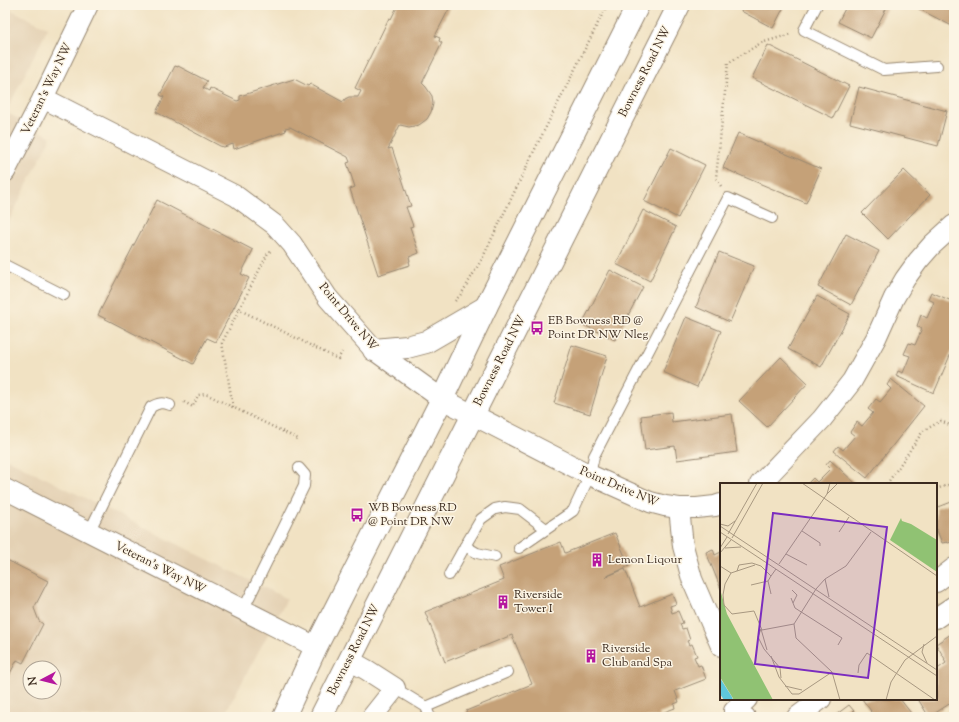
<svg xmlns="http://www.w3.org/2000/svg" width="959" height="722" font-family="'Sorts Mill Goudy',serif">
<rect width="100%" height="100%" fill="#fcf5e5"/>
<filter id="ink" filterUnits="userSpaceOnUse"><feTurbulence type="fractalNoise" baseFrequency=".025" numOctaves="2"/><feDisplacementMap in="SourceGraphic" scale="8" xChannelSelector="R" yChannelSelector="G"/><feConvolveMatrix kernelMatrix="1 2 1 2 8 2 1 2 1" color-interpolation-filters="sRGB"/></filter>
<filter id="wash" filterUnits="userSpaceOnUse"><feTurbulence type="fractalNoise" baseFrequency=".012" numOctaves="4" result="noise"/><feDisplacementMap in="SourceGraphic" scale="16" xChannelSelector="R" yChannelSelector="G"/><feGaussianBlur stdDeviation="0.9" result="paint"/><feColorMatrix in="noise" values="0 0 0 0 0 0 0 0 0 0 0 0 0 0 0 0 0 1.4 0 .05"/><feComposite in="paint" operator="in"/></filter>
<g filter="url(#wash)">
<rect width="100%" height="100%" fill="#f1e2c3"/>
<g fill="#e4d1b4" fill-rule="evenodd">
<path d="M5,7L48,28L6,112L51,137L5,229Z"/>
<path d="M5,458L287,599L223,717H5ZM30,668H54V692H30Z"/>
</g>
<g id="blocks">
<g fill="#c5a178">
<path d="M398,5H451L435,36L440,38L439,41L442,43L422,83L426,87L432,96L433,104L431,112L427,119L419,125L409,127L400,125L388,149L392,148L411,206L406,207L413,226L410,227L419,253L409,257L410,261H409L410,265L378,275L350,189L355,187L347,163L350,162L348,157L290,127L285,128L286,131L234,149L233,144L224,147L220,146L156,112L164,97L160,95L175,66L178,67V66L207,81L203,88L209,91L210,88L237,101L240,100V96L294,79L308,86L310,84L343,102L345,99L349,97H358L361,91L355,88L389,18L391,19Z"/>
<path d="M744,5H785L773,28L741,11Z"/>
<path d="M847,5H888L871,38L838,22Z"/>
<path d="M921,5H954V27L919,9Z"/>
<path d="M768,45L849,86L833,118L752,78Z"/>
<path d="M859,87L947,111L938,146L850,123Z"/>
<path d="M738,133L821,169L806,203L723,168Z"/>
<path d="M671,148L705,165L678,218L644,201Z"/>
<path d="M904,170L930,195L888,239L862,213Z"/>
<path d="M157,200L253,250L241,274L249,278L216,342L207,338L193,364L98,315Z"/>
<path d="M643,210L676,227L650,281L616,264Z"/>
<path d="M846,234L879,251L851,305L818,287Z"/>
<path d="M719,252L754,266L730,322L696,307Z"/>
<path d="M610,270L643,287L615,340L582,324Z"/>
<path d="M931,292L954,302V346L934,393L896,376L898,371L903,373L910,356L904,354L909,343L915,345L922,329L917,326L921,315L927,318L934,302L928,299Z"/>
<path d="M817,296L850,314L821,367L788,349Z"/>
<path d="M686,317L721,331L697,387L663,372Z"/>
<path d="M572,345L607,356L590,414L554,403Z"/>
<path d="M781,357L808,383L767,427L739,401Z"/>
<path d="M891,379L924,406L867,478L834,451L838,446L843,450L855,436L850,432L857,422L862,426L873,413L868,409L876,399L880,402L891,389L887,385Z"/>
<path d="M671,412L672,422L732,414L737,452L677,460L675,446L645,450L641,416Z"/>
<path d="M830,460L856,484H807L813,478L817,482L830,469L826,465Z"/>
<path d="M954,501V541L948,543L947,542L942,543L936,528V508Z"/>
<path d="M615,533L629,566L605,577L625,569L640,607L672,594L676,604L670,606L672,613L678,611L683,623L680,624L682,629L686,628L690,640L687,641L689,645L692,644L697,656L694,657L698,666L701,665L706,679L675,691L679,702L674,704L675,708L659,714L660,717H468L466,711L532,684L512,635L445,662L425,612L504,580L499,567L561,542L565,553Z"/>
<path d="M713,549L715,555L721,552V589L706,552Z"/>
<path d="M5,559L48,581L34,608L39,621L43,624L23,663L17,660L5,683Z"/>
<path d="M954,632V701L929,717L918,699H936V670L946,663L944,660L945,659L936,644Z"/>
<path d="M862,699H900L914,717H870L873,714L870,711H871Z"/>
<path d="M849,705L859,717H833Z"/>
</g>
</g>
</g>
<g filter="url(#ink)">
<use href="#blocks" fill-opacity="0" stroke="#968670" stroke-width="1"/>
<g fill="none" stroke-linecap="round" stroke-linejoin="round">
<g stroke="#968670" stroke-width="12">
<g id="lane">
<path d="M817,5L804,30L884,70L937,66"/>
<path d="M5,265L64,295"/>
<path d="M89,532L151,407C158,403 162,402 170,405"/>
<path d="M465,546L481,519L495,509L505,507L520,509L546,529"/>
<path d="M519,548L573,511L590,475L594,456L728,198L772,218"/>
<path d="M449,575L465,546L477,553L495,557"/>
<path d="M243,610L304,486L305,475L299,468"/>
<path d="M395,688L426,707L430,717"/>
<path d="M426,707L508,672"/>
</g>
</g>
<g stroke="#968670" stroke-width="22">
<g id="street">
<path d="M43,98L236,196L275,225L292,244L328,298L374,350L442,399L590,475L650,502L665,506L679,508H697L715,506L721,504"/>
<path d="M5,172L43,98L88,5"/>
<path d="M760,484L822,419L852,381L876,338L894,298L905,279L918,261L932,245L954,225"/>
<path d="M5,489L316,647"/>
<path d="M679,508L683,546L692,579L721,646"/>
<path d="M936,582L954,568"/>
<path d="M936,618L954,606"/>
<path d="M349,660L367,670L395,688L372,717"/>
<path d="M745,717L734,711L747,699"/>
<path d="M797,717L821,699"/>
</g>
</g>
<g stroke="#968670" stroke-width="24">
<g id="secondary">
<path d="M374,350L407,347L426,342L486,307"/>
<path d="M284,717L316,647L442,399L486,307L638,5"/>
<path d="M321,717L679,5"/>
</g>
</g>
<g stroke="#968670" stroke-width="2.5" stroke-dasharray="1 3" stroke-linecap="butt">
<path d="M721,186L716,178L728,63L761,43L791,34"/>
<path d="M455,301L462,293L483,257L537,145L607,5"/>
<path d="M234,307L338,359L342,352"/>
<path d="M184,402L193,407L198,395L206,394L298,439"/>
<path d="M233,407L222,343L268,253L272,250"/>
<path d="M887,484L923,431L941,421L954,427"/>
<path d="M936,489L954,483"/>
</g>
<use href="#lane" stroke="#fff" stroke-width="10"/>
<use href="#street" stroke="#fff" stroke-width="20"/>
<use href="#secondary" stroke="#fff" stroke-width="22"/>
</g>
</g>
<defs>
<g id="bus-bare" transform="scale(1.08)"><path d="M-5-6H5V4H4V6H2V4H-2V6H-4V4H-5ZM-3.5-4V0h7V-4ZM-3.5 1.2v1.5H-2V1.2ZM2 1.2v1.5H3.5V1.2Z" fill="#b5179e" stroke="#fcf5e5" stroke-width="2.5" paint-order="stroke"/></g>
<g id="building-bare" transform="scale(1.08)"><path d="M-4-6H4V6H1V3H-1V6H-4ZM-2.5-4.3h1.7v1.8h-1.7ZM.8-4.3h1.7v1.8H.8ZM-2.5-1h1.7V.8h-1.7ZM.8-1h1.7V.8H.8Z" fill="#b5179e" stroke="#fcf5e5" stroke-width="2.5" paint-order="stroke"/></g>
</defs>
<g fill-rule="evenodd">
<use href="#bus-bare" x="537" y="328"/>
<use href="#bus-bare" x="357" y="515"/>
<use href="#building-bare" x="597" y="560"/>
<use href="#building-bare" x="503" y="602"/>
<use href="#building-bare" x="591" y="656"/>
</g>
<g text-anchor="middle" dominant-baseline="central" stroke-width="3" stroke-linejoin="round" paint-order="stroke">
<g font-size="12" fill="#3b2a1e" stroke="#fcf5e5">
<text transform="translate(645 72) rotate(-63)">Bowness Road NW</text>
<text transform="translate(47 89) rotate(-64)">Veteran's Way NW</text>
<text transform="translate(348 317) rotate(50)">Point Drive NW</text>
<text transform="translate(500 361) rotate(-63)">Bowness Road NW</text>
<text transform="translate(619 487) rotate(23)">Point Drive NW</text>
<text transform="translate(160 568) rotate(27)">Veteran's Way NW</text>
<text transform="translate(354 650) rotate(-63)">Bowness Road NW</text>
</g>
<g font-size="12" fill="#3b2a1e" stroke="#fcf5e5" text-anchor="start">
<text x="548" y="321">EB Bowness RD @<tspan x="548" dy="14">Point DR NW Nleg</tspan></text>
<text x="368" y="508">WB Bowness RD<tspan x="368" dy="14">@ Point DR NW</tspan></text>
<text x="608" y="560">Lemon Liqour</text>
<text x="514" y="595">Riverside<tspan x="514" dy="14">Tower I</tspan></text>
<text x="602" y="649">Riverside<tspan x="602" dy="14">Club and Spa</tspan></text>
</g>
</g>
<g transform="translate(720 483)">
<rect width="217" height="217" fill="#f1e2c3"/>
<path d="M181,35L182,38L191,41L217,57V89L170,57ZM0,106L7,131L53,217H14L0,194Z" fill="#90c273"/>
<path d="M0,195L12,214L13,217H4L0,211Z" fill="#5fc8db"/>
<path fill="none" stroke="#a89881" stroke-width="1" d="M82,0L217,93M107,11L118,0M0,41L8,43L15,38M0,43L217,187M82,48L100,60V63M0,49L217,193M119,49L129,34M8,51L37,0M12,55L43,0M0,65L7,54M5,65L21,64M0,70L11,57M66,71L87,82M59,81L107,11L110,0M0,83L11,90M56,86L51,93L41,83L32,80L19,82L17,88L11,90L5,101L3,112L4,122L12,131L34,128L42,147L74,141M17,88L35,82M105,96L109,114M48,98L51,111M31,102L48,98L51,93M72,107L77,112L73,120M71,115L75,125L122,155L118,162M204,161L202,169L207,180M47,167L41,146L38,154L44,166L60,185L61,195M51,173L59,194L72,211H79L112,189M138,190L139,182L147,170L215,217M65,203L82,207M120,217L112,189L76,155L74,141L96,106L105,96L126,83L151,49M166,217L171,199L185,177L217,153"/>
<path fill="#7b2cbf" fill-opacity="0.15" stroke="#7b2cbf" stroke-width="2" d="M53,30L167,44L148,195L35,181Z"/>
<rect width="217" height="217" fill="none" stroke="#3b2a1e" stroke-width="2"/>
</g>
<rect width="959" height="722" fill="none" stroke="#fcf5e5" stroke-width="20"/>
<g transform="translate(42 680) rotate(263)"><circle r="19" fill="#fcf5e5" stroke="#afa495"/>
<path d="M0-3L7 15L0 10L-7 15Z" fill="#b5179e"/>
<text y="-6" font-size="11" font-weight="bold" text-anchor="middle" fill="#3b2a1e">N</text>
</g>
</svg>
